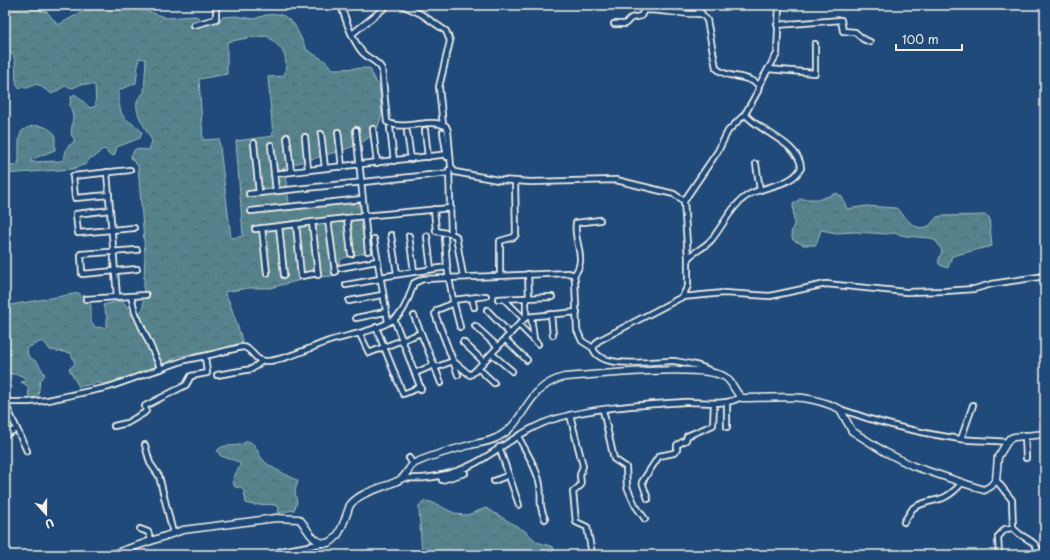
<svg xmlns="http://www.w3.org/2000/svg" width="1050" height="560" font-family="'Playpen Sans',sans-serif">
<defs>
<pattern id="forest-crowns" width="20" height="18" patternUnits="userSpaceOnUse"><rect width="20" height="18" fill="#54828c"/><path d="M2 6a3 3 0 1 1 6 0M12 15a3 3 0 1 1 6 0" fill="none" stroke="#4f686c"/></pattern>
</defs>
<rect width="100%" height="100%" fill="#1f4a7a"/>
<filter id="ink" filterUnits="userSpaceOnUse"><feTurbulence type="fractalNoise" baseFrequency=".025" numOctaves="2"/><feDisplacementMap in="SourceGraphic" scale="8" xChannelSelector="R" yChannelSelector="G"/><feConvolveMatrix kernelMatrix="1 2 1 2 8 2 1 2 1" color-interpolation-filters="sRGB"/></filter>
<g filter="url(#ink)">
<g fill="url(#forest-crowns)" stroke="#a4baba" fill-rule="evenodd">
<path d="M5,5H16L47,12L58,25L91,7L102,5L144,10L167,18L194,16L198,17L206,25L219,22L222,17L236,16L254,19L266,15L278,14L284,16L294,24L307,50L325,61L333,69L370,68L374,79L379,85L382,115L376,132L360,144L343,150L284,167L290,210L347,203L359,206L366,212L368,252L343,258L340,261L337,273L332,276L308,278L270,288H249L224,292L229,301L243,342L219,350L179,356L171,360L165,371L157,374L146,371L134,381L125,383H96L79,387L69,369L75,364L71,353L50,350L45,343L42,341L27,348L28,356L38,363L45,375L40,381L38,397L29,398L28,386L21,382L27,381C22,373 13,374 5,374V306L79,293L91,305V321L95,327L104,328L107,325V317L103,305L119,301L123,302L126,305L131,315H137L143,309L145,254L138,166L132,160L131,156L135,149L149,150L152,141C146,127 126,104 144,93L146,59L139,58L136,83L119,90C119,97 118,112 125,118C131,124 137,125 142,132L140,138L117,147L114,156L108,154L106,149L101,150L95,157L90,158L86,164L72,169L5,174V157L6,164L14,166L18,164C21,152 16,141 22,131C33,123 45,124 55,134V150L32,159L31,162L61,161L64,159L67,147L74,142V138L71,135L73,117L70,105L71,97L75,94L90,108L96,106L95,85L81,84L73,88L65,86L52,94L37,84L27,88L18,87C12,75 20,62 11,53L5,54ZM267,36C283,49 289,54 284,76L268,77L273,136L236,141L243,236L231,238L219,139L203,140L199,79L227,74V42L247,38Z"/>
<path d="M837,193L842,197L847,209L866,206L896,208C907,216 912,233 929,226L937,217L941,216L985,215L989,217L992,246L952,256L948,268L940,265L938,262L942,251L937,242L930,238L905,236L894,233L886,234L856,232L836,233L821,230L816,245H804L793,240L791,233L794,224L793,204L800,199H821Z"/>
<path d="M248,441C258,445 257,453 263,460C273,470 287,474 298,481L295,491L297,503L294,510L278,513L279,507C269,501 257,508 246,503L244,491L240,486L238,488L234,486L233,478L240,466L239,462L221,456L217,451C223,443 230,447 239,445C243,444 245,442 248,441Z"/>
<path d="M425,501C439,502 451,515 464,515C471,515 479,510 486,508L525,531L537,542L553,547L556,555H422L419,510V506Z"/>
</g>
<g fill="none" stroke-linecap="round" stroke-linejoin="round">
<g stroke="#f4f1e8" stroke-width="8">
<g id="street">
<path d="M341,5C346,21 352,40 363,53C369,59 377,61 382,69L387,122C405,132 428,117 446,126L448,131L451,166L455,172L498,180L531,182L616,180L674,194L684,201L688,258"/>
<path d="M402,5L421,14L446,31L450,41L439,87L443,125"/>
<path d="M694,5L707,20L716,68C727,79 747,74 759,85L758,91L745,114C758,131 801,144 801,168C792,186 767,185 750,194C733,203 724,224 712,239C706,247 695,251 688,258V286L682,297L598,341L593,348C600,371 655,360 674,361C686,363 702,365 712,372"/>
<path d="M614,24H625L631,18L641,16L644,10C665,10 683,15 702,14"/>
<path d="M194,25L216,19V5"/>
<path d="M777,25L841,20L843,31L855,32L863,39L870,42"/>
<path d="M352,34L388,5"/>
<path d="M768,69L815,73V44"/>
<path d="M759,85L777,54L779,5"/>
<path d="M390,128L394,161"/>
<path d="M373,129L377,163"/>
<path d="M356,130L368,251"/>
<path d="M425,130L428,157"/>
<path d="M338,132L342,167"/>
<path d="M407,132L411,159"/>
<path d="M443,132L447,157"/>
<path d="M321,134L325,168"/>
<path d="M287,137L291,172"/>
<path d="M305,137L308,170"/>
<path d="M254,143L259,193"/>
<path d="M271,145L276,191"/>
<path d="M756,164L760,190"/>
<path d="M449,170L451,234L456,236L463,276"/>
<path d="M107,172L117,297"/>
<path d="M274,174L449,154"/>
<path d="M249,194L449,173"/>
<path d="M109,195L75,198L73,176L130,170"/>
<path d="M684,201L718,151L728,131L745,114"/>
<path d="M434,209L436,231L451,234"/>
<path d="M110,210L76,214L78,233L134,228"/>
<path d="M251,211L362,199"/>
<path d="M347,218L351,254"/>
<path d="M328,220L335,272"/>
<path d="M312,222L318,275"/>
<path d="M296,224L301,276L318,273"/>
<path d="M279,226L284,275"/>
<path d="M262,228L267,273"/>
<path d="M255,229L364,216L451,208"/>
<path d="M391,235L397,274"/>
<path d="M409,236L414,271"/>
<path d="M427,236L431,269"/>
<path d="M445,238L447,267"/>
<path d="M374,239L388,322"/>
<path d="M137,250L81,254L82,274L137,269"/>
<path d="M340,268L377,261"/>
<path d="M528,274L529,298"/>
<path d="M500,275V241L514,237L516,234L515,181"/>
<path d="M574,275C588,259 573,242 576,223L600,220"/>
<path d="M380,277L447,267L453,300L460,327"/>
<path d="M346,285L380,279"/>
<path d="M131,296L135,312L161,369"/>
<path d="M682,297L724,293L770,296L826,284L906,292L945,291L974,289L992,284L1045,276"/>
<path d="M472,298L474,307"/>
<path d="M526,298V317"/>
<path d="M86,299L146,295"/>
<path d="M498,299L552,297"/>
<path d="M504,299L524,319"/>
<path d="M453,300L486,296"/>
<path d="M349,301L382,295"/>
<path d="M454,303L437,310L435,314L453,361L470,375L474,372L526,317L577,312"/>
<path d="M487,310L510,334"/>
<path d="M551,314L553,335"/>
<path d="M414,316L434,365L437,367L453,361L458,375"/>
<path d="M531,317L534,339"/>
<path d="M356,318L385,312"/>
<path d="M394,319L421,389"/>
<path d="M519,325L538,344"/>
<path d="M475,326L498,347"/>
<path d="M376,327L384,347L421,333"/>
<path d="M360,334L369,353L384,347L403,394L421,387"/>
<path d="M505,339L527,360"/>
<path d="M463,342L484,362"/>
<path d="M492,354L512,371"/>
<path d="M478,368L494,383"/>
<path d="M415,373L434,365L441,383"/>
<path d="M217,375L252,369L262,361"/>
<path d="M5,402H29L48,400L109,387L185,360L205,356"/>
<path d="M5,403L27,451"/>
<path d="M727,403V427"/>
<path d="M840,409C878,423 919,433 960,439C975,441 991,440 1006,442"/>
<path d="M603,410L614,459L626,467L627,487L635,505L645,519"/>
<path d="M570,415L583,466L580,475L581,485L573,492L576,522L587,527L592,554"/>
<path d="M114,426L127,423L144,413L146,411L145,406L186,385L191,376L207,373L205,356L242,347C253,347 253,362 267,361C283,361 312,347 329,341C348,335 385,330 400,314C407,306 410,293 414,283L423,279L569,273L574,275L575,281L577,330L582,341L593,348"/>
<path d="M5,435L16,429"/>
<path d="M1025,435L1026,458"/>
<path d="M518,436C526,452 537,468 540,485C542,499 538,504 545,519"/>
<path d="M961,439L973,405"/>
<path d="M145,445L150,463L159,476L173,533"/>
<path d="M499,447L519,505"/>
<path d="M409,458L413,464"/>
<path d="M441,475L442,480L465,473"/>
<path d="M402,478C431,480 460,473 484,458C507,444 531,425 558,418C598,407 643,405 684,402C704,401 723,407 741,397"/>
<path d="M996,480L1012,500L1013,528C1025,542 1033,536 1041,555"/>
<path d="M494,481L509,475"/>
<path d="M648,499L642,482L659,456L674,453L677,450V445L686,440L687,436L713,425L714,404"/>
<path d="M904,522L913,508C934,496 941,506 961,484"/>
<path d="M140,529L148,532L152,541"/>
<path d="M270,555L281,551L325,543"/>
<path d="M999,555L998,537L1005,529L1013,528"/>
</g>
</g>
<g stroke="#f4f1e8" stroke-width="9">
<path id="secondary" d="M110,555L183,530L276,518L299,519C305,524 308,534 315,539C337,555 344,520 350,505C362,490 386,488 401,479C407,475 409,466 415,463C429,456 455,449 470,445C479,443 489,442 496,438C527,424 524,387 564,377C595,375 702,363 725,377C733,382 735,393 742,398C782,399 801,391 840,409L852,431L885,452L913,466L984,490L991,486L996,480L998,457L1009,439L1014,437L1045,434"/>
</g>
<use href="#street" stroke="#1f4a7a" stroke-width="4.5"/>
<use href="#secondary" stroke="#1f4a7a" stroke-width="6"/>
</g>
</g>
<rect width="1050" height="560" fill="none" stroke="#1f4a7a" stroke-width="20"/>
<rect x="10" y="10" width="1030" height="540" fill="none" stroke="#f4f1e8" stroke-width="1.5" filter="url(#ink)"/>
<g transform="translate(46 514) rotate(159)" stroke="#1f4a7a" stroke-width="3" paint-order="stroke">
<path d="M0-3L7 15L0 10L-7 15Z" fill="#f4f1e8"/>
<text y="-6" font-size="11" font-weight="bold" text-anchor="middle" fill="#f4f1e8">U</text>
</g>
<path d="M896 44v6h66v-6" fill="none" stroke="#f4f1e8" stroke-width="2"/>
<text x="902" y="44" font-size="12" fill="#f4f1e8" stroke="#1f4a7a" stroke-width="3" paint-order="stroke">100 m</text>
</svg>
